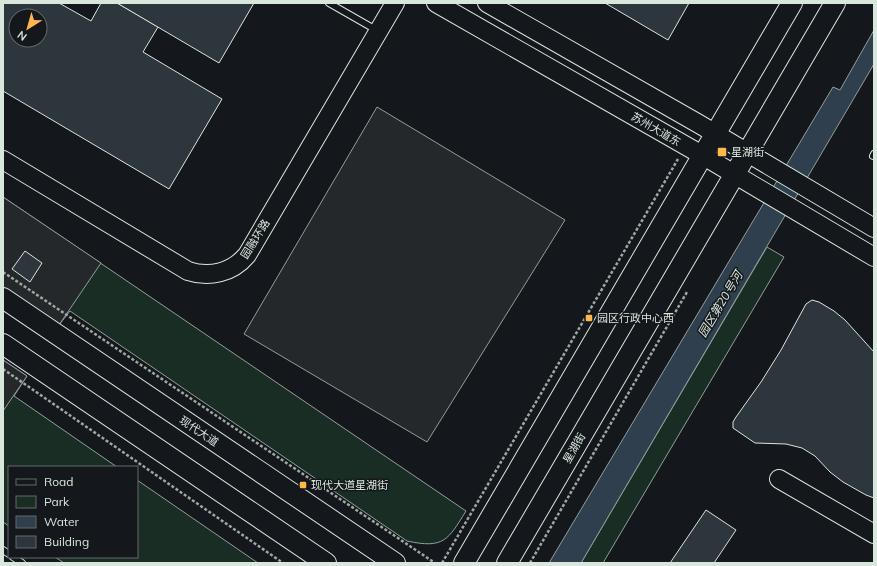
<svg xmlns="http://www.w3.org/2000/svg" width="877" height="566" font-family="Mulish,'Noto Sans SC',sans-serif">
<rect width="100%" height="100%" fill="#14181c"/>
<g fill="#1a2d24" stroke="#939e99">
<path d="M3,197L466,511C448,540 444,549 407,541L70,311L59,325L3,287Z"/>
<path d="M767,247L784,257L603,563H581Z"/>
<path d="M3,360L27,376L14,396L117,467H9V526L3,522Z"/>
<path d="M137,480L258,563H64L55,557H137Z"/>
</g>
<g fill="#24282b" stroke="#939e99">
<path d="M377,107L565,220L427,442L244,334Z"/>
<path d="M3,197L101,263L59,325L3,287Z"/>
<path d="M3,360L27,376L3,411Z"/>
</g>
<path fill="#2f3f4d" stroke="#939e99" d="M874,30V64L581,563H549L833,87L840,90Z"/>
<g fill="#2c363c" stroke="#d8e6dc" fill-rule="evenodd">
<path d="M3,3H59L91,21L101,3H117L158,27L143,52L222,99L169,189L3,91ZM16,16H40V40H16Z"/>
<path d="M117,3H254L219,63Z"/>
<path d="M605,3H689L668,40Z"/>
<path d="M25,251L42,263L30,282L12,269Z"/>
<path d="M812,300L819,302L834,311L845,320L874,352V498L866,495L843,482L830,472L815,456L802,448L786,444L755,443L733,428V422L736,417L761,382L781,350L806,304Z"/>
<path d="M706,510L736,530L714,563H670Z"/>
</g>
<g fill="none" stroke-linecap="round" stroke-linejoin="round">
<g stroke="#d8e6dc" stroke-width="8">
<g id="lane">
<path d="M329,3L378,31"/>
<path d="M873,156L874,154"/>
<path d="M3,550L9,554"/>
<path d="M13,557L22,563"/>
</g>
</g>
<g stroke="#d8e6dc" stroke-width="20">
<g id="secondary">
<path d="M436,3L702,155L874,257"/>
<path d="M487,3L699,124L874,228"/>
<path d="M3,160L188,271C209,278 232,273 247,255L395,3"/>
<path d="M779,479L874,534"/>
</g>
</g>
<g stroke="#d8e6dc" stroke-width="22">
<g id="primary">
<path d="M3,298L395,563"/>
<path d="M3,344L326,563"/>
<path d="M464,563L792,3"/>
<path d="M507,563L835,3"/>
</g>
</g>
<g stroke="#9da8a2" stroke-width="2.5" stroke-dasharray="3 2" stroke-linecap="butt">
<path d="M3,272L435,563"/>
<path d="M3,369L283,563"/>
<path d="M442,563L678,159"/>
<path d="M530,563L687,292"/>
</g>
<use href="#lane" stroke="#14181c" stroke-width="6"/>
<use href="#secondary" stroke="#14181c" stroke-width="18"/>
<use href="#primary" stroke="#14181c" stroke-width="20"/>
</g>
<g fill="#ffb74d" stroke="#14181c" stroke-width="1.5">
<rect x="717" y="147" width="10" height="10" rx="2"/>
<rect x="585" y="314" width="8" height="8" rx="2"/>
<rect x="299" y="481" width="8" height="8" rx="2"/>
</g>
<g text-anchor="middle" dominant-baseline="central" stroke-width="3" stroke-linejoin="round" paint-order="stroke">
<g font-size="11" fill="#d8e6dc" stroke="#14181c">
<text transform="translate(656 129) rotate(30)">苏州大道东</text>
<text transform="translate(255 239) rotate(-58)">园融环路</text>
<text transform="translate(199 431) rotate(34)">现代大道</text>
<text transform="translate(574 448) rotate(-60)">星湖街</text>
</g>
<g font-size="11" fill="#d8e6dc" stroke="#14181c" text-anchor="start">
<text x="731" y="152">星湖街</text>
<text x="597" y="318">园区行政中心西</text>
<text x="311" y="485">现代大道星湖街</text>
</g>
<g font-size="12" font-style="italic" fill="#d8e6dc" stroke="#14181c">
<text transform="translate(720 304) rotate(-59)">园区第20号河</text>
</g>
</g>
<rect width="877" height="566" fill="none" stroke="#d8e6dc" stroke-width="8"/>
<rect x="8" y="466" width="130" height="92" fill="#14181c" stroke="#626a69"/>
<rect x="16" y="479" width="20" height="6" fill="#14181c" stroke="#626a69"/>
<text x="44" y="486" font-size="12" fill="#d8e6dc">Road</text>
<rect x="16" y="496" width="20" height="12" fill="#1a2d24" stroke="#626a69"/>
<text x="44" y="506" font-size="12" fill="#d8e6dc">Park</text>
<rect x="16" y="516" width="20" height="12" fill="#2f3f4d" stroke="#626a69"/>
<text x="44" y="526" font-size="12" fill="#d8e6dc">Water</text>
<rect x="16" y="536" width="20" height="12" fill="#2c363c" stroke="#626a69"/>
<text x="44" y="546" font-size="12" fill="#d8e6dc">Building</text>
<g transform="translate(28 28) rotate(217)"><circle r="19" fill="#14181c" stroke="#626a69"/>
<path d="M0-3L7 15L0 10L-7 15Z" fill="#ffb74d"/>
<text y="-6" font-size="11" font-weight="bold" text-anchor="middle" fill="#d8e6dc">N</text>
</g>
</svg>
